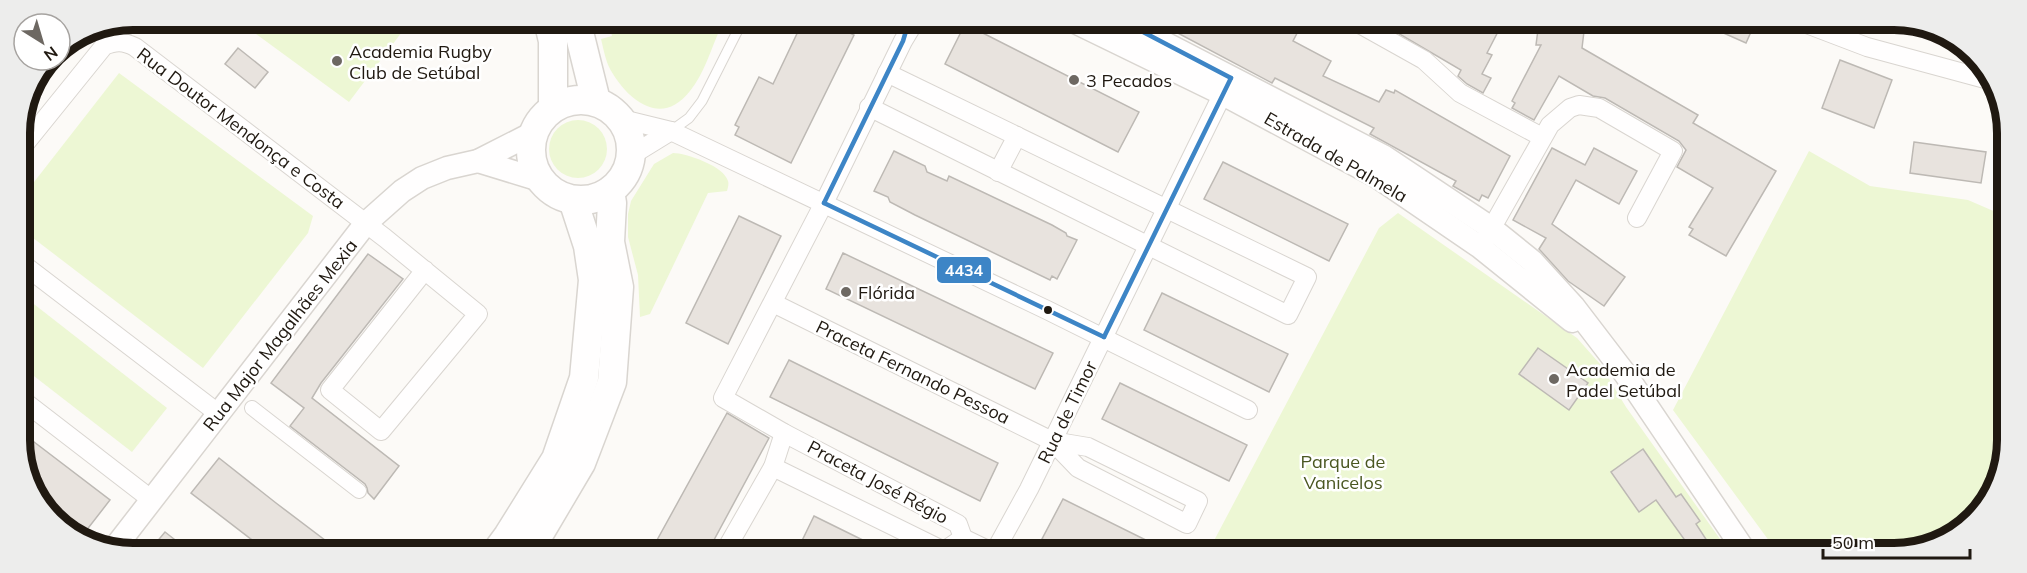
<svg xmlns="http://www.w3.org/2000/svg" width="2027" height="573" font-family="Mulish,sans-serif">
<rect width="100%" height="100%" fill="#fcfaf7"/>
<g fill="#edf7d4" fill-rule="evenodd">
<path d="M237,20H411L349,102Z"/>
<path d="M608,21H719L720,29C711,49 704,74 690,91C663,126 631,103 613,74C606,64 604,51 601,39L612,36Z"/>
<path d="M119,73L313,216L308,233L203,368L20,228V200Z"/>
<circle cx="578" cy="149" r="29"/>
<path d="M1809,151L1870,186L1968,200L2005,216L2004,469L1969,526L1901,553H1778L1673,410Z"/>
<path d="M673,153C686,153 724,166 728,181C729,184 728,187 727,191L708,193L650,314L640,317L638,275L628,237V214L631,201L654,164Z"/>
<path d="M1398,213L1577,338L1600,364L1626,407L1730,553H1715L1706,540L1686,553L1208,552L1379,228ZM1538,348L1588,383L1569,410L1520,374ZM1643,449L1671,490L1639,512L1611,472ZM1681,494L1700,521L1681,535Z"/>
<path d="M21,294L167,408L132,452L21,366Z"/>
</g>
<g fill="#e8e3de" stroke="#bdb9b4" stroke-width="1.5">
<path d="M803,21H826L854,35L791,163L735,135L739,127L735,125L759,77L773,84Z"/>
<path d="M1157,22H1303L1293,41L1331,61L1323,76L1379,102L1386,90L1394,93L1395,90L1510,156L1488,198L1482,195L1479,201L1453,186L1456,181L1370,134L1374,128L1275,78L1272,83Z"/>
<path d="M1379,22H1503L1487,53L1492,55L1482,74L1491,78L1483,93L1467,84L1458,76L1461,70Z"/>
<path d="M1539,22L1585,23L1582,48L1698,115L1693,123L1776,171L1726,256L1689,235L1693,229L1689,227L1713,188L1677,167L1686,150L1679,141L1605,98L1593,96L1559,76L1534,120L1512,108L1515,103L1512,101L1541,45H1536Z"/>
<path d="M1701,23H1755L1746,43Z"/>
<path d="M965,24L1139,112L1118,152L945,64Z"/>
<path d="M238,48L268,72L255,88L225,64Z"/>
<path d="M1840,60L1892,80L1874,128L1822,108Z"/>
<path d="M1914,142L1986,152L1981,183L1910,173Z"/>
<path d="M1552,148L1585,165L1594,148L1637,171L1619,204L1576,180L1552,224L1625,277L1604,306L1568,281L1539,249L1546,238L1513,220Z"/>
<path d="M894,151L925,166L927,172L947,181L949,176L1052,225L1066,233L1067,236L1077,240L1057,279L1052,276L1050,280L915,215L890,202L888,197L874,191Z"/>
<path d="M1223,162L1348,224L1329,261L1204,199Z"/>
<path d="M739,216L781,236L728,344L686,323Z"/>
<path d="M843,253L1053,353L1035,389L826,289Z"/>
<path d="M368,254L403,279L321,383L312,398L399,466L374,499L368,493L367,488L365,484L290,426L304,408L271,383Z"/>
<path d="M1162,293L1288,354L1269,392L1144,330Z"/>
<path d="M1538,348L1588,383L1569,410L1519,374Z"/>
<path d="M789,360L998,463L980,501L770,397Z"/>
<path d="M1120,383L1247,445L1229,481L1102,419Z"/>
<path d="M727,413L769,438L708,551H651Z"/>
<path d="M21,432L110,500L82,536L48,515L22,462Z"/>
<path d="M1643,449L1676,497L1681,494L1700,521L1696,524L1715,553H1694L1656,500L1639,512L1611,472Z"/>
<path d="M219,458L276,503L338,550H265L191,493Z"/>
<path d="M1063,499L1170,552H1071L1042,539Z"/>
<path d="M814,516L885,551H797Z"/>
<path d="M165,532L188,550H150Z"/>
</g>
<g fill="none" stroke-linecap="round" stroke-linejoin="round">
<g stroke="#d9d5d0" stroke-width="11">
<path id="service" d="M671,131L689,118L702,101L739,28V21"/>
</g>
<g stroke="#d9d5d0" stroke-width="16">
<path id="pedestrian" d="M252,408L359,491"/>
</g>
<g stroke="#d9d5d0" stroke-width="20">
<g id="minor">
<path d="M1356,22L1424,60L1460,93L1542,137"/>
<path d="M1804,23L1867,47L1989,80"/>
<path d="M869,107L1288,315L1307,277L887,73"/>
<path d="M622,119L671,131L1047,310L1248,410"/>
<path d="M20,150L104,46C116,41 123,41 135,47L385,238L478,314L381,431L330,390L425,270"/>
<path d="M632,155L671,131"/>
<path d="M998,172L1017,136"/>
<path d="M1486,238L1550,125L1570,108L1579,105L1599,108L1673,151L1637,218"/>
<path d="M20,262L219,414"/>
<path d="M773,303L1052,441L1088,447L1198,501L1187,524L1078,468L1052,441"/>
<path d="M21,399L152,500"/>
<path d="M773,467L944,551L963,538L958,524L784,433L723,398L824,203L903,41L915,21"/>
<path d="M963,538L990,551"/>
<path d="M725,551L773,467L784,433"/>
<path d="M995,551L1029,489L1228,83"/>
</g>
</g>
<g stroke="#d9d5d0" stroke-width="25">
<g id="tertiary">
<path d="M1073,21L1223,94L1376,176L1480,247L1572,321"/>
<path d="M1124,22L1383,156L1491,228L1532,261L1574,307L1626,375L1746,553"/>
<path d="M478,161L540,180"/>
<path d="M113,550L366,223L402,191L422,178L447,168L478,161L533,133"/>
</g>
</g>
<g stroke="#d9d5d0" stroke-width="31">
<g id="primary">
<path d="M548,20L553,41V108"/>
<path d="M576,20L596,101"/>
<circle cx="581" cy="150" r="50"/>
<path d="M497,551L508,536L556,459L584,378L593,280L588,246L573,200"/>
<path d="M529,551L581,463L612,382L619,287L610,242L612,203L610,191"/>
</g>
</g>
<use href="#service" stroke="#fffefe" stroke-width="9"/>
<use href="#pedestrian" stroke="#fffefe" stroke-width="14"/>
<use href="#minor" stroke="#fffefe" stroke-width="18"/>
<use href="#tertiary" stroke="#fffefe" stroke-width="22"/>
<use href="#primary" stroke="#fffefe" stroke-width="28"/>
<g stroke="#fff" stroke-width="9">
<g id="bus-1">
<path d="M1124,22L1231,78"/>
<path d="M824,203L1104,337"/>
<path d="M824,203L903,41L909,21"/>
<path d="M1104,337L1231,78"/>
</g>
</g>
<use href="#bus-1" stroke="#3d85c6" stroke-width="4.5"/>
</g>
<g fill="#6d6862" stroke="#fff" stroke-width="2">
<circle cx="337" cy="61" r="6"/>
<circle cx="1074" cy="80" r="6"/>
<circle cx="846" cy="292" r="6"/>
<circle cx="1554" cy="379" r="6"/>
</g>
<circle fill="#201911" stroke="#fff" stroke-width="2" cx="1048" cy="310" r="5"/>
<g text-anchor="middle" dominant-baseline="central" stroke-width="5" stroke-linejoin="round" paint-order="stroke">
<g font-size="18" fill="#201911" stroke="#fff" text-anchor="start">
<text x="349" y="51">Academia Rugby<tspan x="349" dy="21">Club de Setúbal</tspan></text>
<text x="1086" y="80">3 Pecados</text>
<text x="858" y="292">Flórida</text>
<text x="1566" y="369">Academia de<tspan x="1566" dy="21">Padel Setúbal</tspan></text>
</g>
<g font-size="18" fill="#201911" stroke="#fff">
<text transform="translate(241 128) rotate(37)">Rua Doutor Mendonça e Costa</text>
<text transform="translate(1336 157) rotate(30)">Estrada de Palmela</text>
<text transform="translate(280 335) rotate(-52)">Rua Major Magalhães Mexia</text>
<text transform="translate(913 372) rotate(26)">Praceta Fernando Pessoa</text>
<text transform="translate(1067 412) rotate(-64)">Rua de Timor</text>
<text transform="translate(878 482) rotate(28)">Praceta José Régio</text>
</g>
<g font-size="18" fill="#4a5721" stroke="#fff">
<text x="1343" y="461">Parque de<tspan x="1343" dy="21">Vanicelos</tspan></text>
</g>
</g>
<path d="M0 0H2027V573H0ZM133 30H1894A103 103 0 0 1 1997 133V440A103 103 0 0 1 1894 543H133A103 103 0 0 1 30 440V133A103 103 0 0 1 133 30Z" fill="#ededec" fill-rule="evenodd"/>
<path fill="none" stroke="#201911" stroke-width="8" d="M133 30H1894A103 103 0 0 1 1997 133V440A103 103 0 0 1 1894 543H133A103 103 0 0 1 30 440V133A103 103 0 0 1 133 30Z"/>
<rect stroke="#fff" stroke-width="2" x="936" y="256" width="56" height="28" rx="6" fill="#3d85c6"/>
<g font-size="16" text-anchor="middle" font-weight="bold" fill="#fff">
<text x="964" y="276">4434</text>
</g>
<g transform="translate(42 42) rotate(143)"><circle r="28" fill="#ffffff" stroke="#a6a3a0" stroke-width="1.5"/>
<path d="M0-4.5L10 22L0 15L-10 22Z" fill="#6d6862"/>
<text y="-9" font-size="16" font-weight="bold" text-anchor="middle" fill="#201911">N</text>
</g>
<path d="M1823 549v9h147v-9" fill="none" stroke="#201911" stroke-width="3"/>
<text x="1832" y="549" font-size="18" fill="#201911" stroke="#ffffff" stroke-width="4.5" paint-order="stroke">50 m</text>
</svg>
